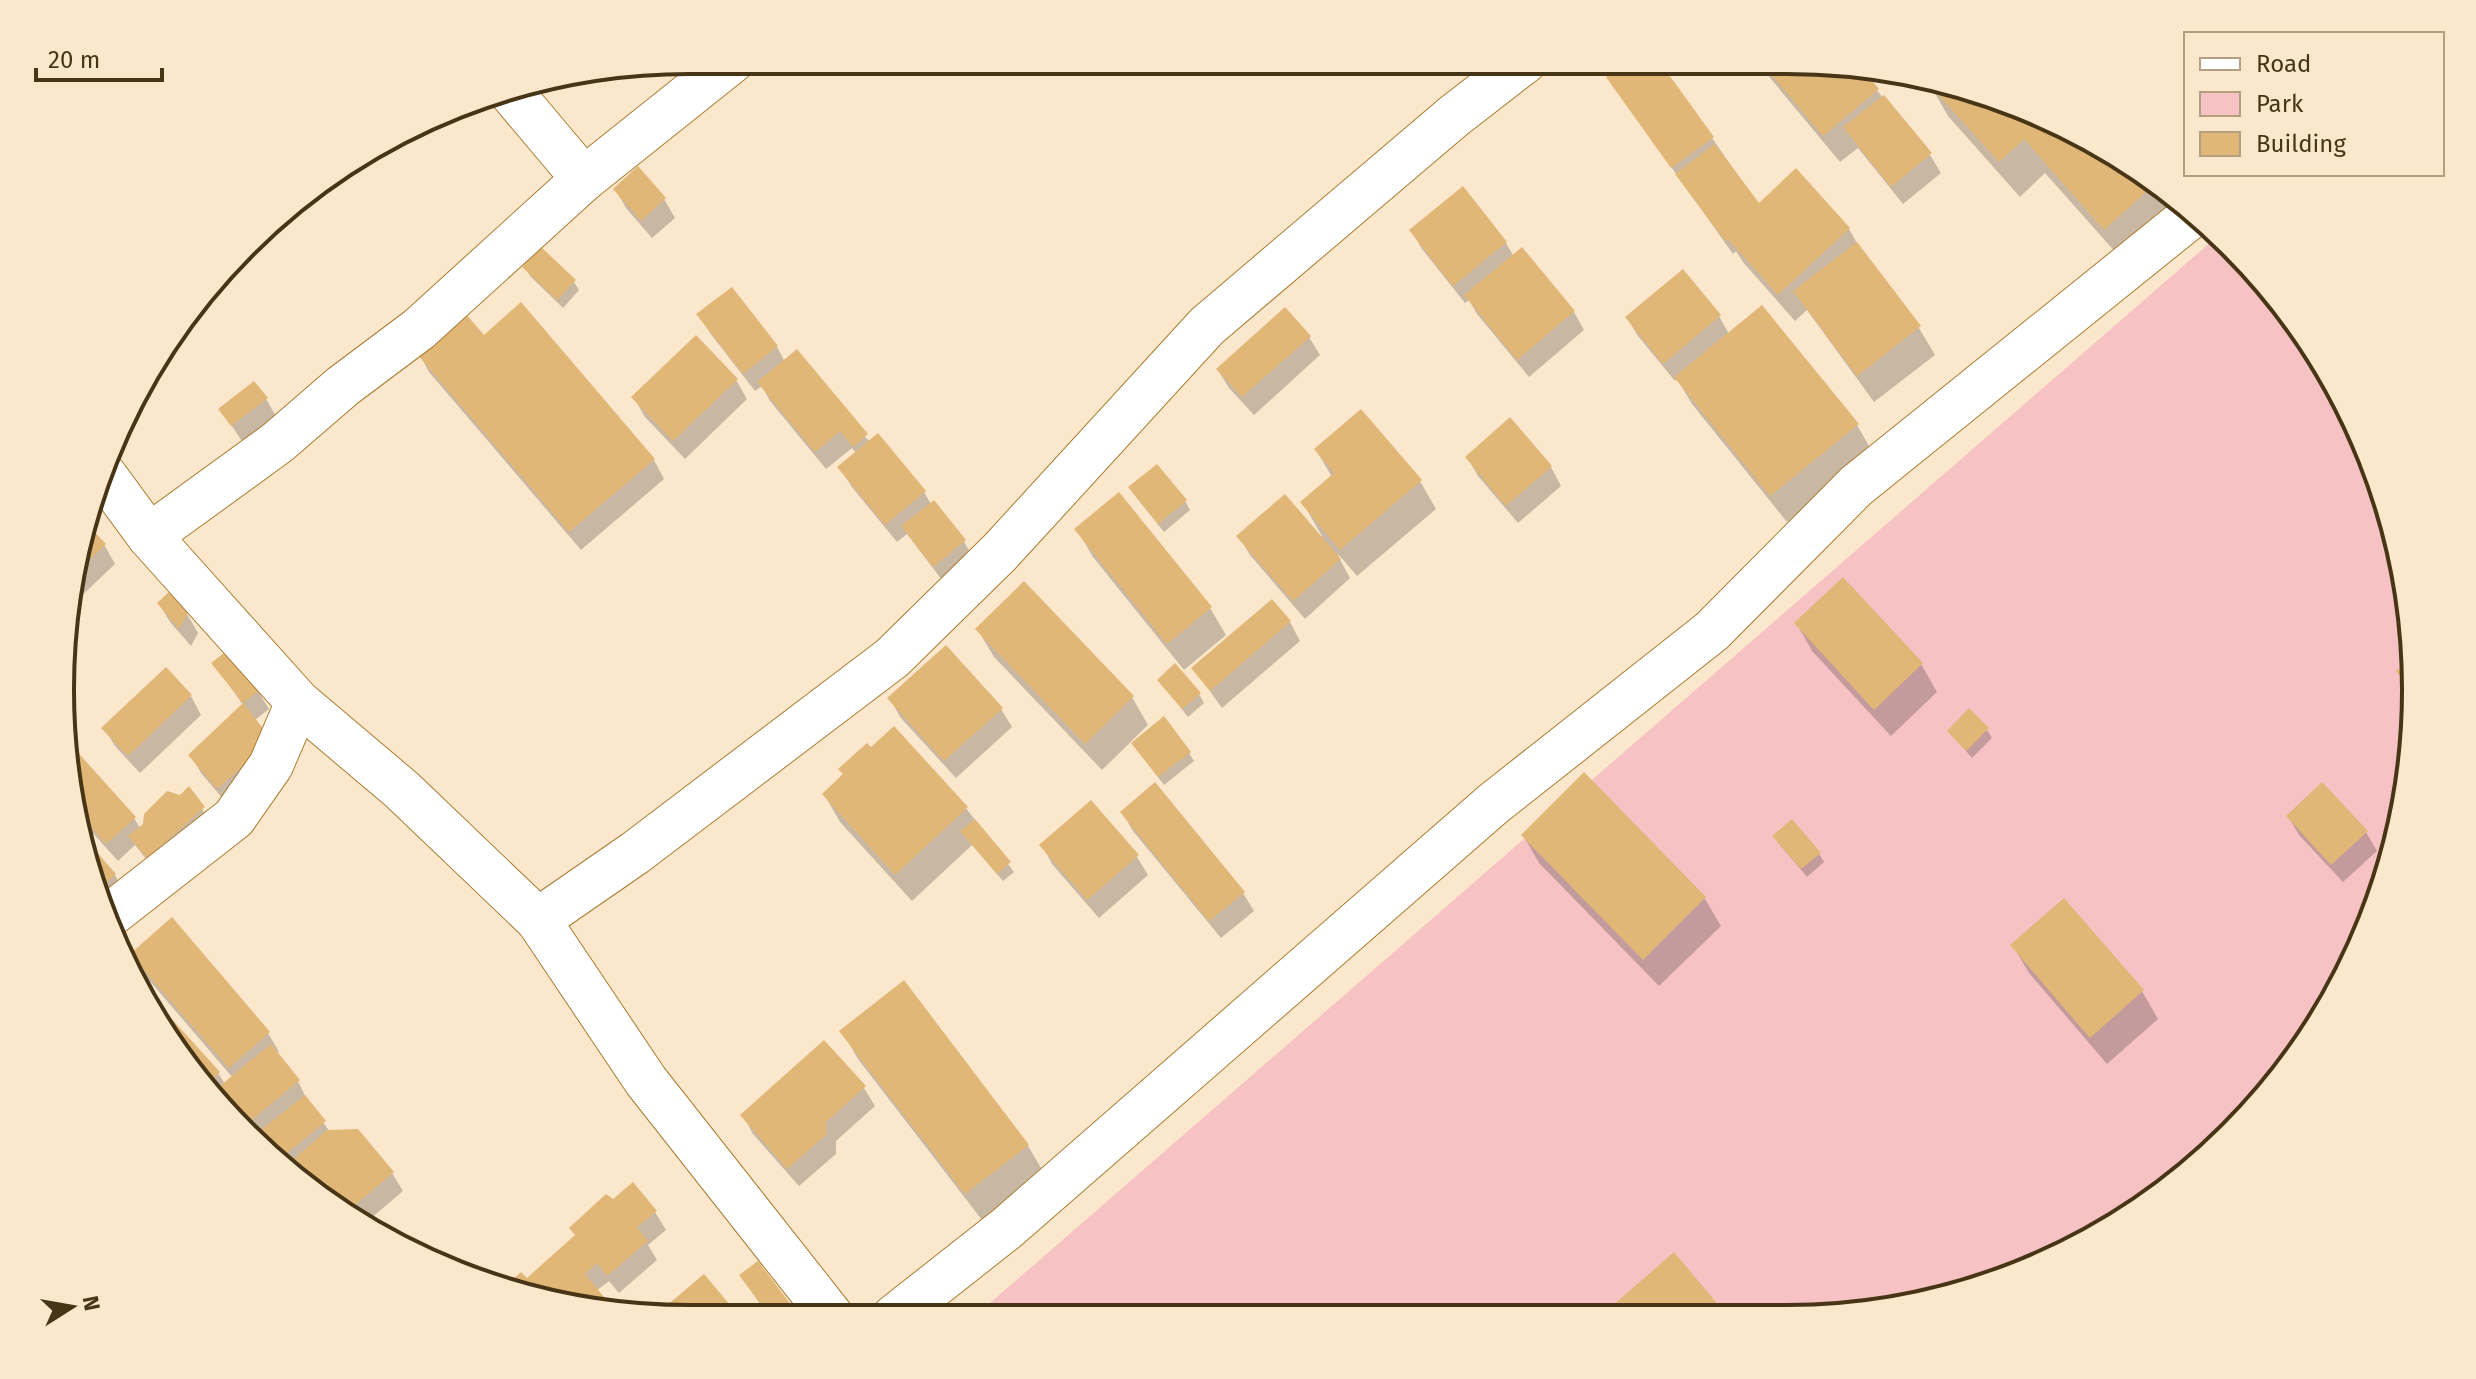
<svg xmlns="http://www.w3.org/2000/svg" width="2476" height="1379" font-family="'Fira Sans',sans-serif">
<rect width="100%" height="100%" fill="#fbe7cc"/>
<path fill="#f6c2c3" d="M2219,235L2286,306L2351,411L2394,526L2415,648L2411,771L2383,891L2332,1004L2259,1105L2136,1213L1989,1285L1868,1314L974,1317Z"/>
<g fill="#0003">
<path d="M1756,61H1827L1857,66L1930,155L1941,173L1903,204L1858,148L1840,162Z"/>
<path d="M1608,78L1712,138L1759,206L1796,171L1849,229L1863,254L1919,328L1935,355L1874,402L1807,310L1795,321L1743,262L1736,251L1733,254Z"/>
<path d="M1930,78L1950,82L2101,144L2189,207L2126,264L2045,173L2020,197L1948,116L1928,81Z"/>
<path d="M615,189L664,199L675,218L652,238L626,208Z"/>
<path d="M1411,230L1506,243L1514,257L1574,312L1584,330L1529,377L1477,314L1469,300L1465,303L1422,249Z"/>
<path d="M525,268L574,282L579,290L563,308L530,276Z"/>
<path d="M699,315L777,347L785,362L924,492L931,504L964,542L975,560L945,584L907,534L897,542L851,486L840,467L856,453L852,448L826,469L770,401L762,386L755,391L710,333Z"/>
<path d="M1719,316L1729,334L1857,425L1873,453L1787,522L1692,404L1677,379L1675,381L1638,336L1627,318Z"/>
<path d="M1309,337L1320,355L1254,415L1229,388L1218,370Z"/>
<path d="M483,338L654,460L664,479L581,550L429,372L419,353Z"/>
<path d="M736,380L747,399L685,459L644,416L634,397Z"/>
<path d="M266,399L277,418L243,443L221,409Z"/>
<path d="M1510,420L1551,467L1561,486L1518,523L1478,476L1467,457Z"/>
<path d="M1316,450L1420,481L1436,509L1357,576L1339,555L1338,556L1350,578L1305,619L1250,555L1239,536H1322L1303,503L1332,477Z"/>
<path d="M1136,497L1185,501L1190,510L1164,532Z"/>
<path d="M83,523L105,546L115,564L74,603Z"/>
<path d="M1077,530L1210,608L1226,635L1184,670L1093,557Z"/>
<path d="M159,604L187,614L198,633L191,646L170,622Z"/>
<path d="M1290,622L1300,641L1222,708L1194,669Z"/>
<path d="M1797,624L1921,664L1937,692L1891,736L1812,651Z"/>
<path d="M978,630L1132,697L1148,725L1102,770L994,657Z"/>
<path d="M2414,659L2413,697L2398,672Z"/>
<path d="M214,663L258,691L269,709L255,720L271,741L229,806L201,773L191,755L243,705Z"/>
<path d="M1159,680L1199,694L1204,703L1188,717Z"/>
<path d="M191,696L201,715L140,773L115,746L104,728Z"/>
<path d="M890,698L1001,709L1012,727L956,778L900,717Z"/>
<path d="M1987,730L1992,738L1972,758L1949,731Z"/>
<path d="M1139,752L1189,753L1194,761L1164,785Z"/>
<path d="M67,754L134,818L140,828L188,789L214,827L159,875L135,845L118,861L82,821Z"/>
<path d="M1584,775L1705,899L1721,926L1659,986L1539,863L1523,835Z"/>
<path d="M824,794L966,808L1014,872L1003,881L972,845L912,901L840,822Z"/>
<path d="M1090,802L1137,857L1148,875L1099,918L1052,864L1042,845Z"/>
<path d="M1122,812L1243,893L1254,911L1221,938L1133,831Z"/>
<path d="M2288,816L2366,832L2377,851L2343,882L2299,835Z"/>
<path d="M1780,845L1819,854L1824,862L1807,877Z"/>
<path d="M88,846L115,875L125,894L104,913Z"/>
<path d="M2013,946L2142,991L2158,1019L2107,1064L2029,973Z"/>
<path d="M132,954L268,1033L279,1052L276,1054L298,1081L307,1100L330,1132L392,1173L403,1191L363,1225L264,1144L261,1139L259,1140L217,1105L149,997L218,1073L225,1084L233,1078L143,973Z"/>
<path d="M842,1031L1028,1146L1044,1173L982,1220L858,1059Z"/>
<path d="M864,1088L875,1106L836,1141V1154L799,1186L753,1134L743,1115Z"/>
<path d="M613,1201L655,1212L666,1230L648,1245L657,1260L619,1293L609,1281L596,1291L612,1312L526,1297L506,1289L526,1281Z"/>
<path d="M741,1276L793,1311L797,1317H769Z"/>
</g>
<g fill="#e1b778">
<path d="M1628,61H1659L1714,137L1671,168L1606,77Z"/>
<path d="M1760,61H1827L1860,67L1879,89L1823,136Z"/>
<path d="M1928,78L1950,82L2101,144L2156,183L2104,230L2024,139L1999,162L1925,80Z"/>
<path d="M1884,95L1932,153L1891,187L1843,127Z"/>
<path d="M1715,144L1759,203L1796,168L1850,228L1778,295L1728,239L1725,241L1675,174Z"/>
<path d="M638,166L666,198L641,221L613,189Z"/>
<path d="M1463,186L1507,242L1453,286L1409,230Z"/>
<path d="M1857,242L1921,326L1857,376L1793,291Z"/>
<path d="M541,247L576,280L557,300L522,267Z"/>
<path d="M1522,247L1575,311L1517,360L1464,295Z"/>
<path d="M1683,269L1721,315L1663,364L1625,317Z"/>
<path d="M732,287L778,346L743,374L696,314Z"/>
<path d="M521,302L655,459L569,532L416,353L464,312L484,335Z"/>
<path d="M1762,305L1859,424L1770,496L1674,377Z"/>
<path d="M1285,307L1311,336L1242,397L1216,369Z"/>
<path d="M696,335L738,379L673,441L631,397Z"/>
<path d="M797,349L868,434L853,447L840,431L815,452L757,382Z"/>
<path d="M254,381L268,398L231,426L218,409Z"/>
<path d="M1361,409L1422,480L1340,550L1300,502L1334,473L1314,449Z"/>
<path d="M1510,417L1552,466L1506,506L1465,457Z"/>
<path d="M878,433L926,491L885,525L837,467Z"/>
<path d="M1157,464L1187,500L1158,524L1128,487Z"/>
<path d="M1119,492L1212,607L1167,644L1074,529Z"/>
<path d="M1285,494L1341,559L1293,601L1236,536Z"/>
<path d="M934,500L966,540L933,567L901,526Z"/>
<path d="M84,521L106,544L77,572L81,527Z"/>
<path d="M1843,577L1923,663L1874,710L1794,623Z"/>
<path d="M1024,581L1134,696L1085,744L975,629Z"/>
<path d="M169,592L188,613L179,629L157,603Z"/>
<path d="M1272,599L1291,621L1210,691L1191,668Z"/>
<path d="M946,645L1003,708L944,761L887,698Z"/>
<path d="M228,650L260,690L243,703L272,740L217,789L188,755L243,703L211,663Z"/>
<path d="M2414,656L2413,692L2396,671Z"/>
<path d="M1175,663L1201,693L1182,709L1157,680Z"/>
<path d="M166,667L192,695L128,756L101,728Z"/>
<path d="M1969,708L1989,728L1966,751L1947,731Z"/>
<path d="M1164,716L1191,752L1158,777L1131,743Z"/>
<path d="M894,726L968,807L895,875L822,794L843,774L838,769L867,743L871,747Z"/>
<path d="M72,746L136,817L106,844L81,816L66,752Z"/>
<path d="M1584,772L1706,897L1643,960L1521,835Z"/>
<path d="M1155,782L1245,892L1209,921L1120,812Z"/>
<path d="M2322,782L2368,831L2331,865L2286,816Z"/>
<path d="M189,786L205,807L147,858L128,836L143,824L144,814L167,791L180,795Z"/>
<path d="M1091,800L1139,855L1087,900L1039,845Z"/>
<path d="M975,819L1011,862L997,874L960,831Z"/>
<path d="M1792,819L1821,853L1801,869L1772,836Z"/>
<path d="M87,841L116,874L99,890L90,855Z"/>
<path d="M2064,898L2144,990L2090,1038L2010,945Z"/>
<path d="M172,917L270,1032L229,1068L130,954Z"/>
<path d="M904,980L1029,1145L965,1194L839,1031Z"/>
<path d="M149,994L220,1072L205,1086L148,995Z"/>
<path d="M824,1040L866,1086L826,1122L827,1134L787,1169L740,1115Z"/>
<path d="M271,1044L300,1080L243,1127L217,1105L210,1094Z"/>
<path d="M305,1095L326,1121L281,1158L256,1134Z"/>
<path d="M358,1129L394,1172L347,1212L288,1164L327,1130Z"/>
<path d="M633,1182L657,1211L637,1227L648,1241L607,1276L597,1263L585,1274L609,1303L601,1310L526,1297L503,1288L521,1272L527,1278L575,1235L569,1228L606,1194L613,1199Z"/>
<path d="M1674,1252L1726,1314L1602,1315Z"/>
<path d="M758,1261L795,1310L785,1317H770L739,1275Z"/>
<path d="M704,1274L740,1317L652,1318Z"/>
</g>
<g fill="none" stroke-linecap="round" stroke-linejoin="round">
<g stroke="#a97c32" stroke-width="46">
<g id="minor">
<path d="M584,179L733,60"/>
<path d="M105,476L149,536L298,702L402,790L538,920L646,1081L832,1317"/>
<path d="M149,536L277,443L343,386L419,329L584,179L509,90"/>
<path d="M105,919L234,818L271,765L298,702"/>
<path d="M538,920L635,853L892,658L1000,552L1207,326L1454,116L1525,61"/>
<path d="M894,1317L1007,1228L1493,804L1712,631L1856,486L2196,212"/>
</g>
</g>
<use href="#minor" stroke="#fff" stroke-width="44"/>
</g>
<path d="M0 0H2476V1379H0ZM689 74H1787A615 615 0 0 1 2402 689V690A615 615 0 0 1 1787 1305H689A615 615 0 0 1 74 690V689A615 615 0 0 1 689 74Z" fill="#fbe7cc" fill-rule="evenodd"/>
<path fill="none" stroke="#483516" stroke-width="4" d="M689 74H1787A615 615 0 0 1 2402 689V690A615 615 0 0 1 1787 1305H689A615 615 0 0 1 74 690V689A615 615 0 0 1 689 74Z"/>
<rect x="2184" y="32" width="260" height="144" fill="#fbe7cc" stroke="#b3a083" stroke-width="2"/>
<rect x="2200" y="58" width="40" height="12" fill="#ffffff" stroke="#b3a083" stroke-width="2"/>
<text x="2256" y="72" font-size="24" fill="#483516">Road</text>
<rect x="2200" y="92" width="40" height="24" fill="#f6c2c3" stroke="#b3a083" stroke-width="2"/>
<text x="2256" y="112" font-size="24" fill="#483516">Park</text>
<rect x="2200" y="132" width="40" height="24" fill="#e1b778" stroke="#b3a083" stroke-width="2"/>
<text x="2256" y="152" font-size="24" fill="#483516">Building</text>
<g transform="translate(72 1307) rotate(79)" stroke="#fbe7cc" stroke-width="6" paint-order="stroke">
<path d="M0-6L14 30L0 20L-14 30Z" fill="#483516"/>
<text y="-12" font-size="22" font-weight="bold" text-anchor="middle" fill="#483516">N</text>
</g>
<path d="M36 68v12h126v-12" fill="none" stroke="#483516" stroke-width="4"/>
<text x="48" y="68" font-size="24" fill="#483516" stroke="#fbe7cc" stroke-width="6" paint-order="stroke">20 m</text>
</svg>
